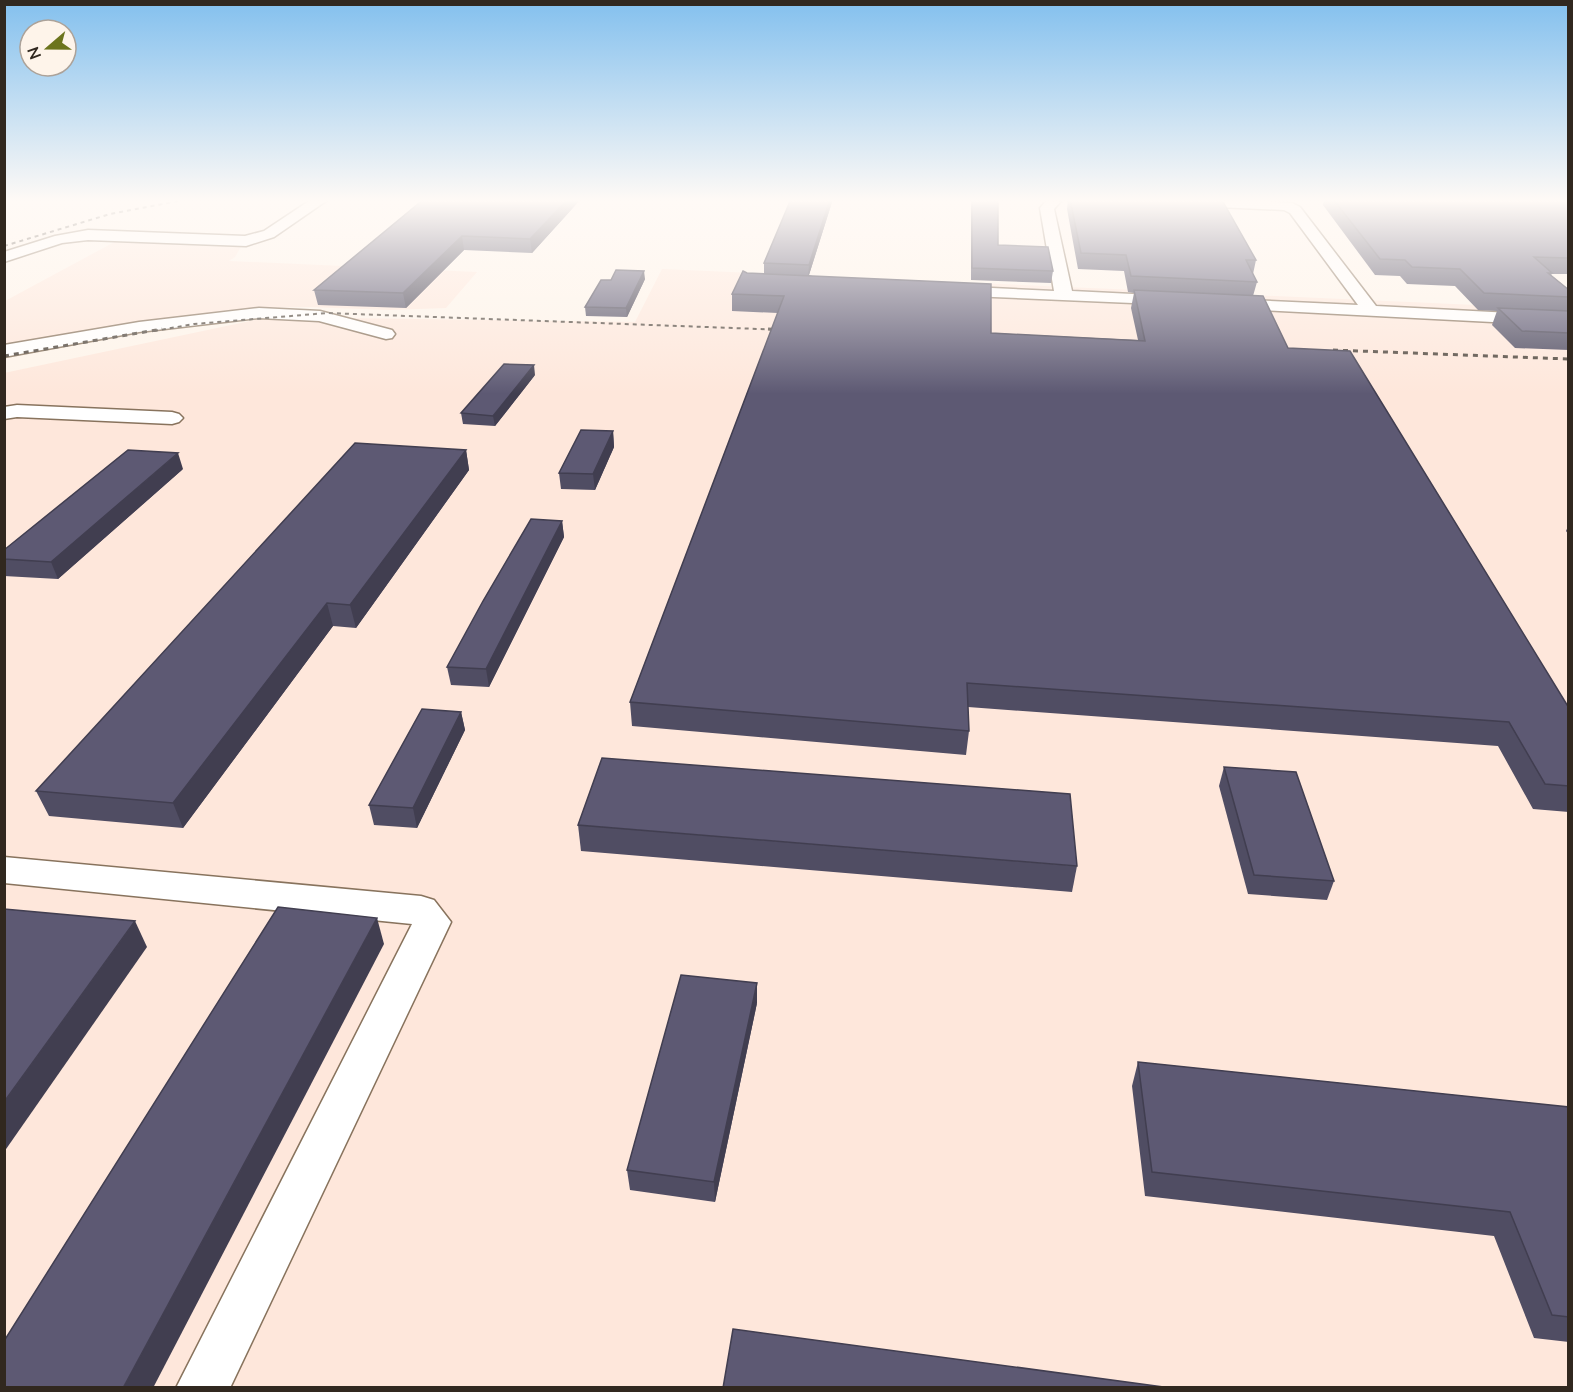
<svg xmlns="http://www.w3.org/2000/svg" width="1573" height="1392" font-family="'Nunito Sans',sans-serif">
<rect width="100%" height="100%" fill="#fef4ea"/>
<g fill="#fee7db">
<path d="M120,239L242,245L235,257L229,261L477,272L446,308L390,310L307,307L257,308L87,330L5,345V301Z"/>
<path d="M662,269L1568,309V1387H5L4,373L269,317L635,322Z"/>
</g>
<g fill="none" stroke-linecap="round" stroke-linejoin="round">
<g stroke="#88735d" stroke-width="3">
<g id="minor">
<path d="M312,199H329L274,237L246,246L88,240L62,243L4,262V252L55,236L88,230L245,236L264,231Z"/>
<path d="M1048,199H1063L1054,209L1072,291L1173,296L1179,297L1182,301L1179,305L945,295L943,291L945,287L951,286L1054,291L1040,208Z"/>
<path d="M1124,199H1226L1292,203L1300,207L1376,306L1568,316V326L1221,308L1218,304L1221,300L1227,299L1358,305L1290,213L1284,210L1131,203Z"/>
<path d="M259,308L320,311L392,330L395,334L392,338L386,339L319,321L259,318L139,332L4,357V345L139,322Z"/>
<path d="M17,405L172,412L179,414L183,418L179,422L172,424L17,417L4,419V407Z"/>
<path d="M4,857L421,896L434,900L451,922L230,1388H176L412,924L4,883Z"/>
</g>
</g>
<use href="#minor" fill="#fff" fill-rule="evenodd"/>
<g stroke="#4e453c" stroke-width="2" stroke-dasharray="4 4" stroke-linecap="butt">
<path d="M1003,199L1085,202"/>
<path d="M4,246L110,214L188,199"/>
<path d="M154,331L194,324L327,313L787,330"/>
</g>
<g stroke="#4e453c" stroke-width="3" stroke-dasharray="5 5" stroke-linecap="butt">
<path d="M768,329L787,330"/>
<path d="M1333,350L1568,359"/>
<path d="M4,356L162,329"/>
</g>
</g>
<g fill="#504d63">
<path d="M424,199H581L532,253L464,250L406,308L318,305L314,290Z"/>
<path d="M791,199H833L809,275L991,333L1138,340L1131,308L1134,293L1128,292L1124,271L1078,269L1067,209L1068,199H1209L1256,260L1253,274L1257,282L1253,296L1288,348L1569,708V812L1533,809L1498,746L968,707L969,731L966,755L632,726L630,702L778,313L732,311V294L747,273H764V263Z"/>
<path d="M1324,199H1569V274H1552L1551,275L1569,290V350L1515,348L1492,325L1497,311L1478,310L1455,286L1407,284L1400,276L1375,275L1323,205Z"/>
<path d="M972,200L998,245L1053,271L1051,283L971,280V210Z"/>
<path d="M645,279L627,317L586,316L585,307L611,280Z"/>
<path d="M535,375L495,426L463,424L461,413Z"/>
<path d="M613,431L614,447L595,490L561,489L559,473Z"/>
<path d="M466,450L469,470L356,628L333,626L183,828L49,816L36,791Z"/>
<path d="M183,469L58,579L4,576V550Z"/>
<path d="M562,521L564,537L489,687L451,685L447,667Z"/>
<path d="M1569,524V535L1566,531Z"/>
<path d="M461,712L465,730L417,828L374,825L369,805Z"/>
<path d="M1224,767L1334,881L1327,900L1248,894L1219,786Z"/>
<path d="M578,825L1077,866L1072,892L581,851Z"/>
<path d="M757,1003L715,1202L630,1190L627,1170Z"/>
<path d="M1138,1062L1569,1107V1342L1534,1338L1494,1236L1145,1196L1132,1086Z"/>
</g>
<g fill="#413e50">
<path d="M568,199H581L532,253L530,239Z"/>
<path d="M830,199H833L832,202L808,278L809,265Z"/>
<path d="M462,236L464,250L406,308L403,293Z"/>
<path d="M644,271L645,279L627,317L626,308Z"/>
<path d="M534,365L535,375L495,426L493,416Z"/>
<path d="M613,431L614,447L595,490L593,474Z"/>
<path d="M466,450L469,470L356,628L350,605Z"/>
<path d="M178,453L183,469L58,579L51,562Z"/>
<path d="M562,521L564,537L489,687L486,669Z"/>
<path d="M327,603L333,626L183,828L173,803Z"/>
<path d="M461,712L465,730L417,828L413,808Z"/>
<path d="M377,918L384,944L153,1388H123Z"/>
<path d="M135,921L147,947L4,1152V1102Z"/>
<path d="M757,983V1003L715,1202L714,1182Z"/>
</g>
<g fill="#5d5973" stroke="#413e50" stroke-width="1.5">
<path d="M424,199H568L530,239L462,236L403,293L314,290Z"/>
<path d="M791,199H830L809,265L764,263Z"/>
<path d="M1070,199L1222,200L1256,260H1246L1257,282L1131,276L1126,255L1081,253Z"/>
<path d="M1333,199H1569V258L1534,257L1552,273H1548L1569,290V297L1484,293L1460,269L1412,267L1405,260L1380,259Z"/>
<path d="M972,200L998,201V245L1048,247L1053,271L972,268Z"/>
<path d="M616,270L644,271L626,308L585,307L601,280H611Z"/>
<path d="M743,271L747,273L991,284V333L1145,341L1134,290L1263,296L1288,348L1350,351L1569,708V786L1545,784L1509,722L967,683L969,731L630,702L784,296L732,294Z"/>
<path d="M1498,308L1569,311V333L1522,331Z"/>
<path d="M504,364L534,365L493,416L461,413Z"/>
<path d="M581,430L613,431L593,474L559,473Z"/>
<path d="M355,443L466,450L350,605L327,603L173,803L36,791Z"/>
<path d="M128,450L178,453L51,562L4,559V550Z"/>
<path d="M531,519L562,521L486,669L447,667L483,601Z"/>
<path d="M422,709L461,712L413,808L369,805Z"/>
<path d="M602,758L1070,794L1077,866L578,825Z"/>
<path d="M1224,767L1296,772L1334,881L1254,875Z"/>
<path d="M278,907L377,918L123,1388H4V1341Z"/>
<path d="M4,909L135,921L4,1102Z"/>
<path d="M681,975L757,983L714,1182L627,1170Z"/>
<path d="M1138,1062L1569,1107V1317L1552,1315L1510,1212L1152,1172Z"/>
<path d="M733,1329L1171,1388H723Z"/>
</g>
<linearGradient id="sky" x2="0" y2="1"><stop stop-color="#83c0ee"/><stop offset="0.51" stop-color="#fffaf6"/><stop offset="1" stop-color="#fffaf6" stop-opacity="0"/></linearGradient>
<rect width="1573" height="394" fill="url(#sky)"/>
<rect width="1573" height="1392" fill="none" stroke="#31281f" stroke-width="12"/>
<g transform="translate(48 48) rotate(250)"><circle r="28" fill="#fef4ea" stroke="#aca299" stroke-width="1.5"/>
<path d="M0-4.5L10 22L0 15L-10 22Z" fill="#6c741d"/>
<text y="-9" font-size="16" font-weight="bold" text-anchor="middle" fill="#31281f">N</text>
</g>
</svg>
